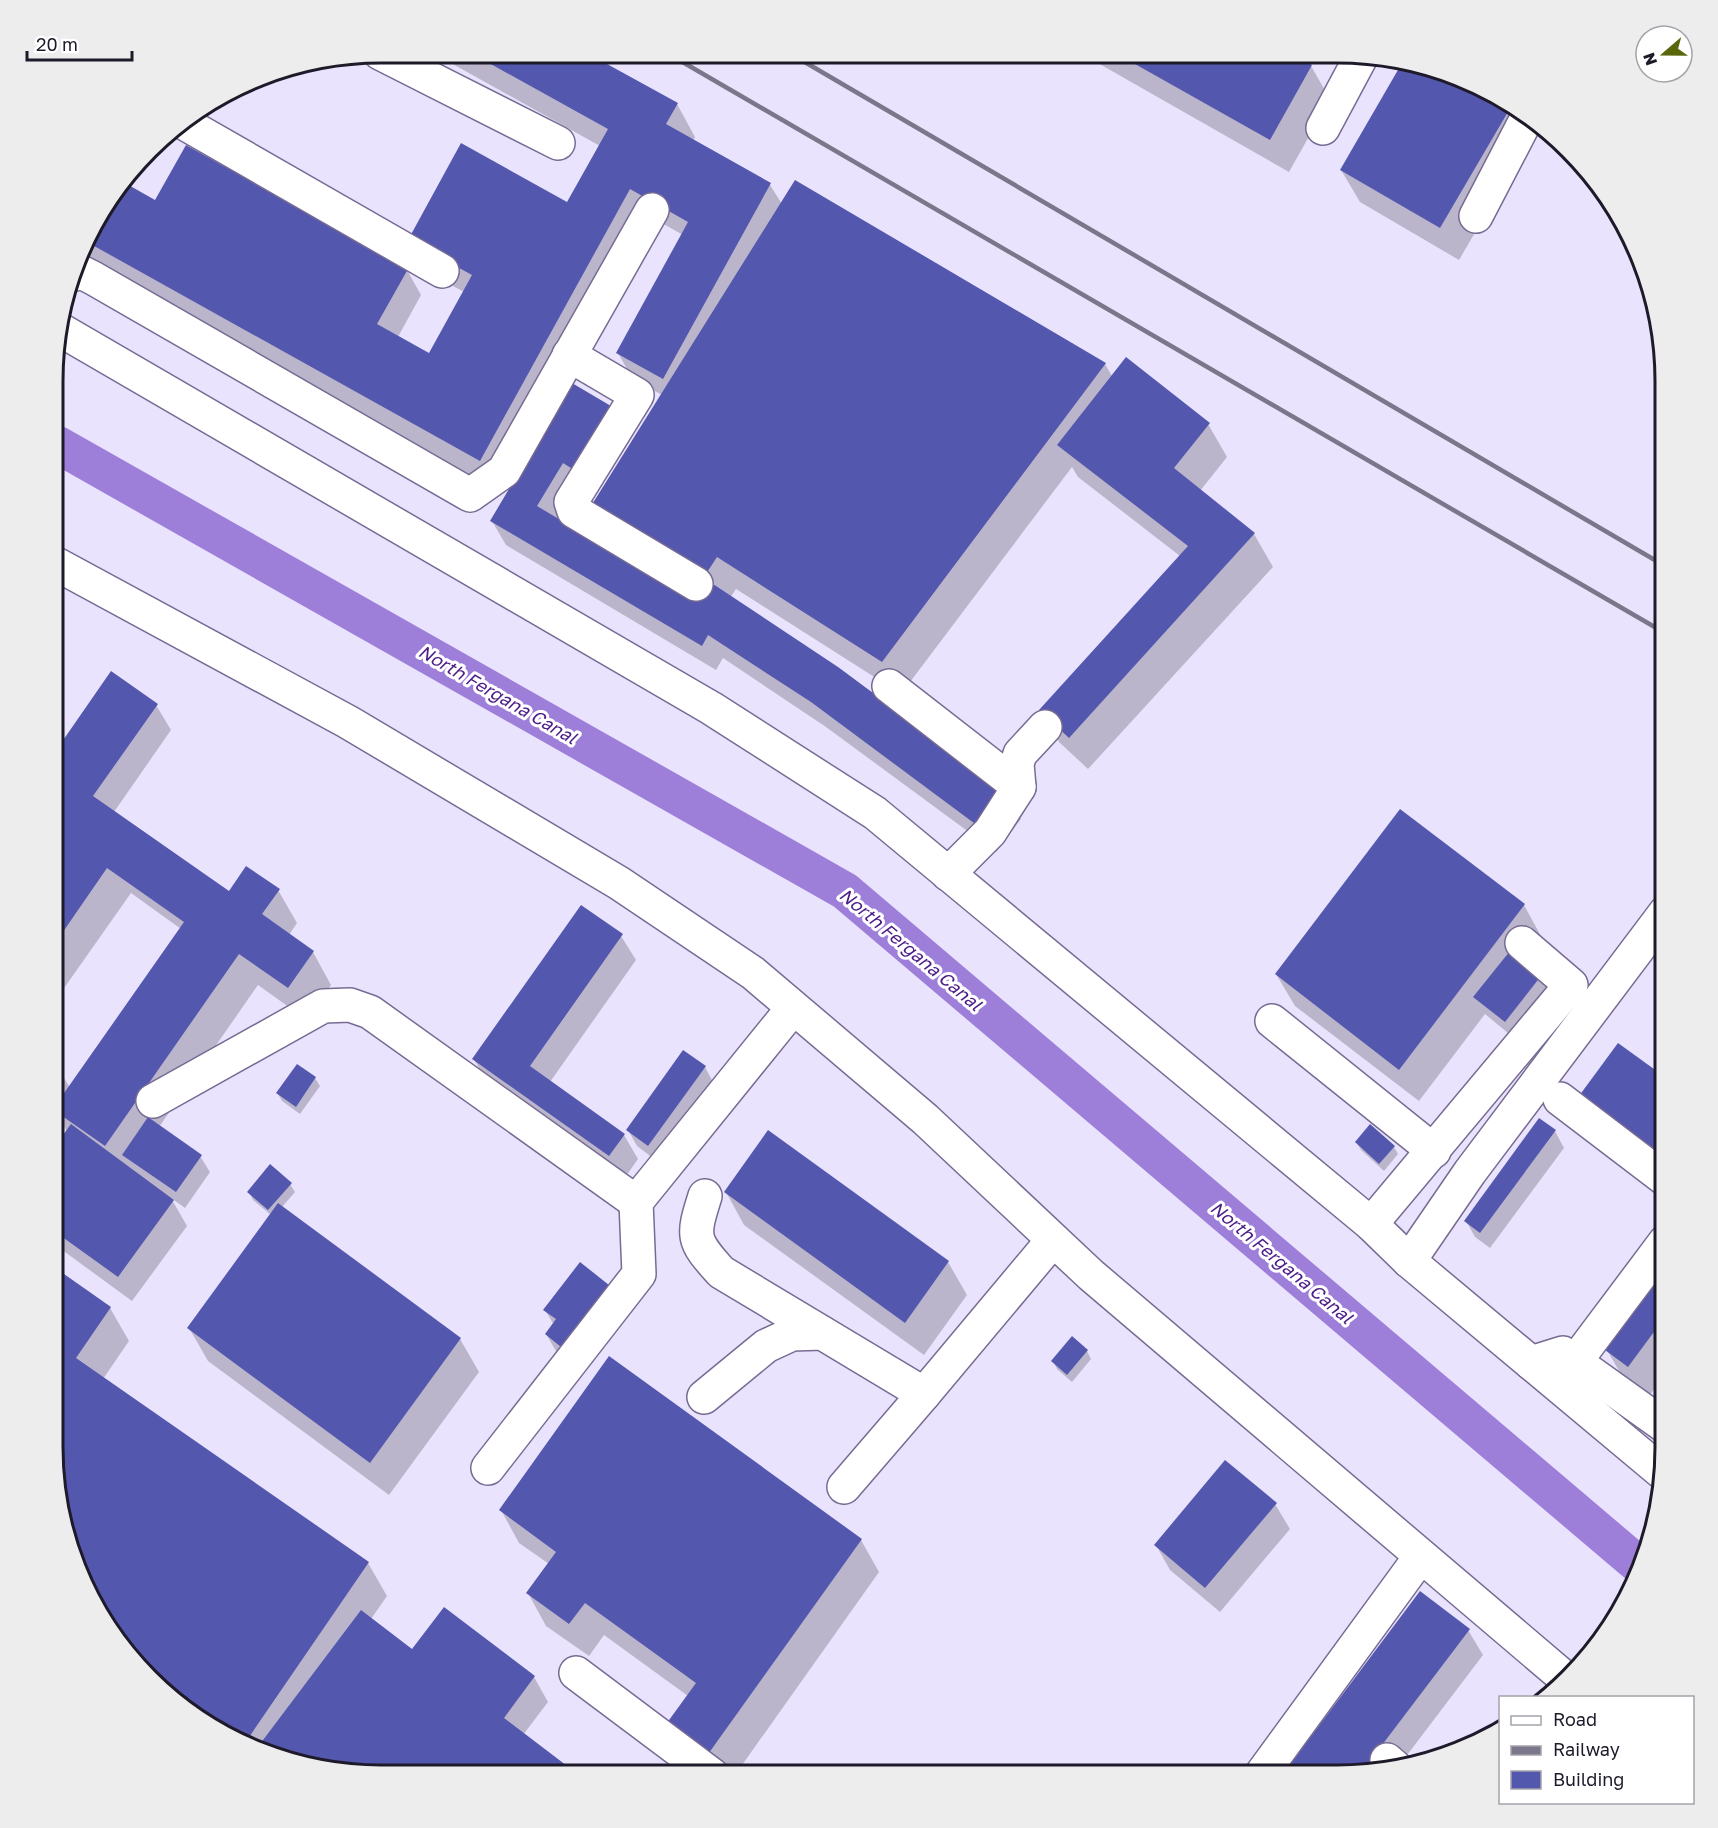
<svg xmlns="http://www.w3.org/2000/svg" width="1718" height="1828" font-family="'Golos Text',sans-serif">
<rect width="100%" height="100%" fill="#eae3fe"/>
<g fill="#0003">
<path d="M433,53H584L677,104L695,137L693,141L770,185L782,204L795,182L1105,364L1112,376L1208,424L1227,457L1200,491L1254,534L1273,567L1088,769L1059,742L1041,710L1180,556L1078,477L1072,467L901,694L736,589L730,598L1007,794L1021,819L996,852L826,727L723,658L716,670L506,545L492,521L573,385L577,487L557,520L698,604L703,596L662,395L632,378L618,353L683,235L651,217L498,493L80,260L96,217L124,184L159,204L407,270L421,295L398,337L430,355L464,292L429,273L568,204L600,146Z"/>
<path d="M1082,54L1292,55L1311,66L1330,99L1289,172Z"/>
<path d="M1403,63L1501,97L1535,121L1538,125L1459,260L1360,202L1341,170Z"/>
<path d="M112,673L156,705L171,730L114,812L230,893L278,890L297,923L289,935L313,952L331,985L307,1020L258,985L159,1127L200,1156L210,1172L185,1208L171,1198L187,1226L132,1301L54,1244L55,1149L67,1132L59,1117L55,1122V1068L60,1071L70,1088L181,929L131,893L55,1001L57,752Z"/>
<path d="M1524,905L1542,938L1523,963L1540,977L1549,993L1514,1038L1485,1014L1419,1101L1295,1006L1276,974Z"/>
<path d="M621,936L636,960L550,1082L624,1135L638,1159L624,1179L488,1084L474,1059Z"/>
<path d="M298,1066L315,1078L320,1086L300,1114L282,1101L278,1094Z"/>
<path d="M705,1067L714,1084L658,1162L637,1146L628,1130Z"/>
<path d="M1555,1131L1564,1148L1490,1248L1475,1237L1466,1221Z"/>
<path d="M769,1132L948,1262L967,1295L924,1355L744,1225L726,1192Z"/>
<path d="M1356,1142L1394,1147L1398,1154L1384,1171L1361,1150Z"/>
<path d="M290,1184L295,1192L282,1207L460,1339L479,1372L389,1495L208,1361L189,1328L271,1215L253,1200L249,1192Z"/>
<path d="M54,1269L110,1308L129,1341L103,1379L368,1563L387,1596L371,1619L412,1651L534,1677L548,1702L523,1735L360,1775L296,1764L217,1732L108,1630L70,1552L53,1468Z"/>
<path d="M1665,1272V1374L1647,1399L1626,1383L1607,1350Z"/>
<path d="M613,1290L576,1366L556,1351L546,1334L554,1325L545,1310Z"/>
<path d="M1073,1338L1087,1351L1091,1359L1072,1382L1057,1369L1053,1361Z"/>
<path d="M1275,1504L1290,1529L1220,1612L1170,1570L1156,1545Z"/>
<path d="M501,1510L861,1540L879,1572L735,1775H706L688,1696L604,1635L589,1656L546,1626L528,1593L549,1564L519,1543Z"/>
<path d="M1468,1630L1483,1655L1398,1767L1358,1775H1284Z"/>
</g>
<g fill="none" stroke-linecap="round" stroke-linejoin="round">
<path stroke="#9d7fd9" stroke-width="38" d="M58,445L845,891L1640,1566"/>
</g>
<g fill="#5358ae">
<path d="M471,53H587L678,103L666,124L771,183L663,379L616,353L688,222L630,189L480,461L87,242L96,217L125,183L155,200L186,145L408,269L377,324L429,353L472,275L408,240L461,143L567,202L608,129Z"/>
<path d="M1119,55H1295L1312,65L1270,140Z"/>
<path d="M1402,63L1501,97L1512,105L1440,228L1340,170Z"/>
<path d="M795,180L1106,363L882,662L717,557L704,577L591,506Z"/>
<path d="M1126,357L1210,423L1174,468L1255,533L1069,738L1039,710L1188,546L1057,445Z"/>
<path d="M572,383L616,409L579,473L563,463L537,506L698,602L710,582L838,667L1008,793L982,829L811,702L708,635L702,646L490,521Z"/>
<path d="M111,671L158,704L93,796L229,891L246,866L280,889L262,914L314,951L288,988L239,954L105,1146L55,1111V1106L184,922L107,868L56,942V847L58,845L56,843L57,749Z"/>
<path d="M1400,809L1525,904L1399,1070L1275,974Z"/>
<path d="M581,905L623,934L530,1066L625,1134L609,1156L472,1059Z"/>
<path d="M1510,951L1541,976L1505,1022L1473,997Z"/>
<path d="M1618,1043L1665,1077V1161L1579,1096Z"/>
<path d="M683,1050L706,1066L648,1146L626,1130Z"/>
<path d="M297,1064L316,1077L296,1107L276,1093Z"/>
<path d="M55,1066L61,1070L55,1078Z"/>
<path d="M148,1117L202,1155L176,1192L122,1155Z"/>
<path d="M1539,1118L1556,1130L1480,1233L1464,1221Z"/>
<path d="M71,1124L174,1200L118,1277L54,1231L55,1146Z"/>
<path d="M1370,1124L1395,1146L1379,1164L1355,1142Z"/>
<path d="M768,1130L949,1261L905,1323L724,1192Z"/>
<path d="M270,1164L292,1183L268,1210L247,1192Z"/>
<path d="M278,1203L461,1338L370,1463L187,1328Z"/>
<path d="M580,1262L614,1289L566,1351L545,1334L556,1319L543,1310Z"/>
<path d="M54,1267L111,1307L76,1358L369,1562L245,1743L217,1732L164,1694L108,1630L70,1552L53,1468Z"/>
<path d="M1665,1270V1317L1628,1367L1605,1350Z"/>
<path d="M1072,1336L1088,1350L1067,1375L1051,1361Z"/>
<path d="M609,1356L862,1539L706,1757L664,1727L696,1683L585,1603L569,1624L526,1593L556,1552L499,1510Z"/>
<path d="M1225,1460L1277,1503L1205,1588L1154,1545Z"/>
<path d="M1420,1591L1470,1629L1360,1774L1282,1775Z"/>
<path d="M444,1607L535,1676L504,1718L579,1775H360L296,1764L257,1748L361,1610L412,1649Z"/>
</g>
<g fill="none" stroke-linecap="round" stroke-linejoin="round">
<g stroke="#776b93" stroke-width="36">
<g id="minor">
<path d="M380,53L558,143"/>
<path d="M184,123L442,271"/>
<path d="M1323,128L1362,55"/>
<path d="M1476,216L1528,116"/>
<path d="M75,274L81,272L93,278L470,495L504,471L652,210"/>
<path d="M59,329L711,708L875,813L1371,1224L1409,1261L1664,1474"/>
<path d="M569,355L637,395L571,502L574,511L696,584"/>
<path d="M58,565L348,722L619,883L753,973L925,1119L1091,1275L1566,1679"/>
<path d="M889,686L1019,787"/>
<path d="M948,874L990,832L1019,787L1017,764L1020,754L1045,727"/>
<path d="M1272,1021L1434,1151"/>
<path d="M1560,1099L1665,1179"/>
<path d="M153,1101L323,1006L350,1005L370,1012L636,1202"/>
<path d="M705,1196C692,1237 692,1240 721,1272L924,1394L1053,1240"/>
<path d="M1371,1224L1571,985L1522,943"/>
<path d="M1409,1261L1470,1172L1665,913"/>
<path d="M1575,1362L1665,1242"/>
<path d="M1531,1363L1563,1353L1665,1426"/>
<path d="M704,1397L766,1346L792,1334L822,1333"/>
<path d="M488,1468L639,1274L636,1202L793,1008"/>
<path d="M844,1487L924,1394"/>
<path d="M576,1673L712,1775"/>
<path d="M1387,1760L1395,1767"/>
<path d="M1261,1775L1421,1556"/>
</g>
</g>
<use href="#minor" stroke="#fff" stroke-width="33"/>
<g stroke="#7c768b" stroke-width="4.5">
<path d="M667,53L1665,633"/>
<path d="M791,54L1665,566"/>
</g>
</g>
<g text-anchor="middle" dominant-baseline="central" stroke-width="6" stroke-linejoin="round" paint-order="stroke">
<g font-size="18" font-style="italic" fill="#4c1d87" stroke="#fff">
<text transform="translate(498 694) rotate(30)">North Fergana Canal</text>
<text transform="translate(911 949) rotate(40)">North Fergana Canal</text>
<text transform="translate(1282 1262) rotate(40)">North Fergana Canal</text>
</g>
</g>
<path d="M0 0H1718V1828H0ZM381 63H1337A318 318 0 0 1 1655 381V1447A318 318 0 0 1 1337 1765H381A318 318 0 0 1 63 1447V381A318 318 0 0 1 381 63Z" fill="#ededee" fill-rule="evenodd"/>
<path fill="none" stroke="#1f1a2a" stroke-width="3" d="M381 63H1337A318 318 0 0 1 1655 381V1447A318 318 0 0 1 1337 1765H381A318 318 0 0 1 63 1447V381A318 318 0 0 1 381 63Z"/>
<rect x="1499" y="1696" width="195" height="108" fill="#ffffff" stroke="#a5a3aa" stroke-width="1.5"/>
<rect x="1511" y="1716" width="30" height="9" fill="#ffffff" stroke="#a5a3aa" stroke-width="1.5"/>
<text x="1553" y="1726" font-size="18" fill="#1f1a2a">Road</text>
<rect x="1511" y="1746" width="30" height="9" fill="#7c768b" stroke="#a5a3aa" stroke-width="1.5"/>
<text x="1553" y="1756" font-size="18" fill="#1f1a2a">Railway</text>
<rect x="1511" y="1771" width="30" height="18" fill="#5358ae" stroke="#a5a3aa" stroke-width="1.5"/>
<text x="1553" y="1786" font-size="18" fill="#1f1a2a">Building</text>
<g transform="translate(1664 54) rotate(250)"><circle r="28" fill="#ffffff" stroke="#a5a3aa" stroke-width="1.5"/>
<path d="M0-4.5L10 22L0 15L-10 22Z" fill="#59660a"/>
<text y="-9" font-size="16" font-weight="bold" text-anchor="middle" fill="#1f1a2a">N</text>
</g>
<path d="M27 51v9h105v-9" fill="none" stroke="#1f1a2a" stroke-width="3"/>
<text x="36" y="51" font-size="18" fill="#1f1a2a" stroke="#ffffff" stroke-width="4.5" paint-order="stroke">20 m</text>
</svg>
